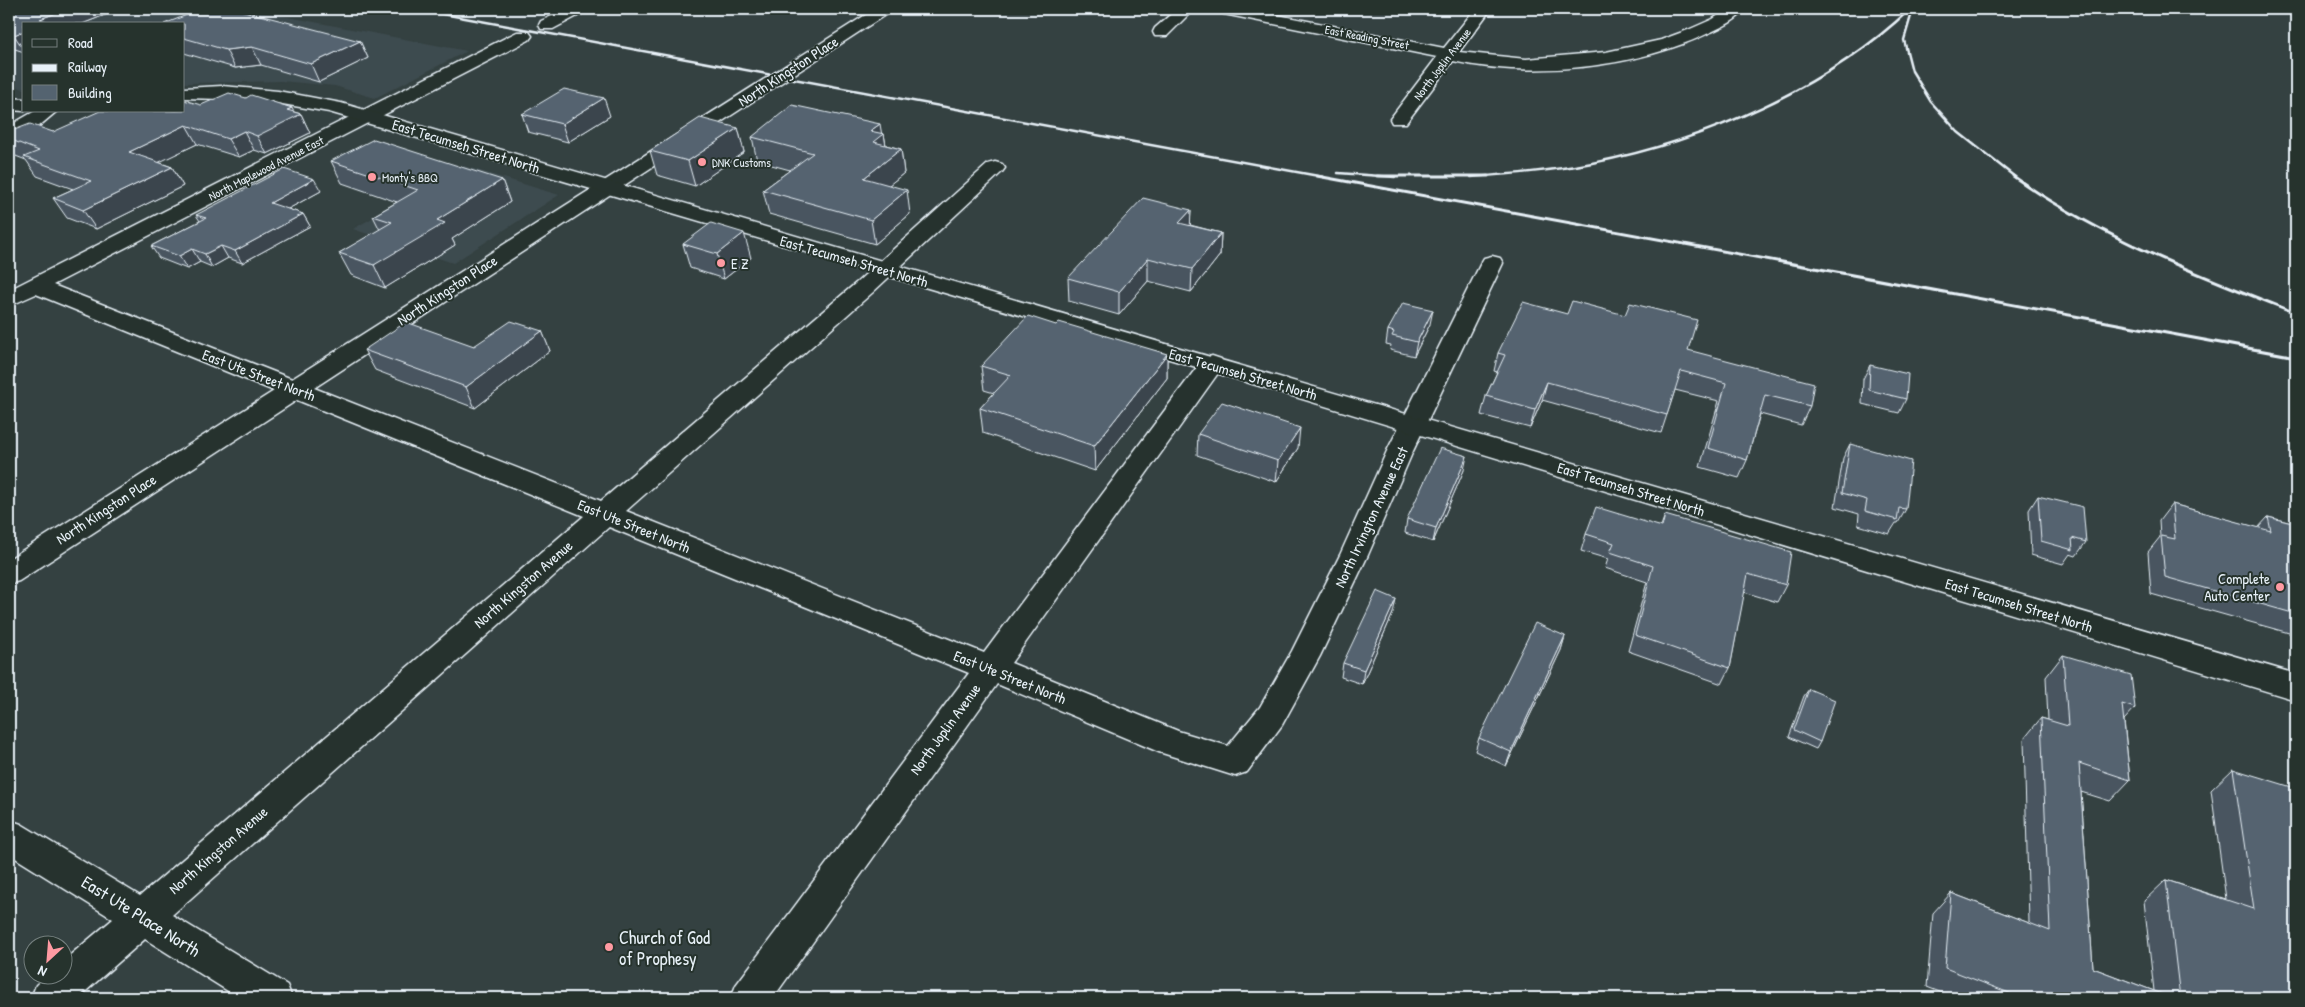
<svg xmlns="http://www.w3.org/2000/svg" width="2305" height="1007" font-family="'Patrick Hand',sans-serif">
<rect width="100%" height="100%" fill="#344141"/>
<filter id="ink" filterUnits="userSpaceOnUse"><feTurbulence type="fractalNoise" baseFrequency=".02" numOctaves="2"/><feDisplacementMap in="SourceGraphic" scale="10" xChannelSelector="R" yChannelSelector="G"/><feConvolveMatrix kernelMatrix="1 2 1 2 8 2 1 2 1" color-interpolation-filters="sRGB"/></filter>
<g filter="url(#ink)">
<g fill="#3e4b4f">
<path d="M9,9H252L251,10L467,51L375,98L335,86L281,81L184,83V24H24V89L9,84Z"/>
<path d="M464,166L559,195L453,263L353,229Z"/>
</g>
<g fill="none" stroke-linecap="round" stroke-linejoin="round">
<g stroke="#e8f1f8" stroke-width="3">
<g id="minor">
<path d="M567,9H587L585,12L553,29H541L539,25L541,21Z"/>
<path d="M875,9H894L314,388L601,501L856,283L988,164L995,162L1002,164L1005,168L1002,172L872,293L626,511L984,653L1203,359L1212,356L1221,359L1224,364L1221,369L1011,663L1178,731L1228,746L1260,707L1292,651L1340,555L1387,451L1481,263L1484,258L1492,256L1500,258L1503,263L1413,451L1368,555L1320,656L1282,725L1247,772L1235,776L1159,752L997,684L773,998H731L736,985L969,673L609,527L172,915L287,985L292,998H239L145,939L78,998H31L36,985L48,974H62V962L113,919L9,854V820L21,824L140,896L584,516L297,400L19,581L9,584V559L274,391L36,294L9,306V290L517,32H529L532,36L529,40L53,285L292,379Z"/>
<path d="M1177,9H1194L1167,36H1155L1153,32L1155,28Z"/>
<path d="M1216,9H1248L1444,48L1475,9H1491L1459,52L1526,59L1606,52L1661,40L1688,30L1713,19L1727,9H1745C1738,20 1722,27 1711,32C1637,68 1532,79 1453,61L1406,123H1392L1390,119L1437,57L1224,14L1218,12Z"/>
<path d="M35,111H57L38,127L9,139V126Z"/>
</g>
</g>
<g stroke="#e8f1f8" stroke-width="3">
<g id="tertiary">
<path d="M222,86L278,91L341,103L2296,674V700L1203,369L329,112L259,100L184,98V88Z"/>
<path d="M9,98L24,99V111L9,110Z"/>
</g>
</g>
<use href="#minor" fill="#26332d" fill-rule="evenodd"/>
<use href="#tertiary" fill="#26332d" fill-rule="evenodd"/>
<g stroke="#e8f1f8" stroke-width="2.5">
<path d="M416,9L1324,177"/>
<path d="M1913,9L1904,40L1912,71L1931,102L1958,132L2015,177"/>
<path d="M1338,173L1395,177"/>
<path d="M1471,177C1512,174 1552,171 1592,163C1704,141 1827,88 1910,9"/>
</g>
<g stroke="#e8f1f8" stroke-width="3">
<path d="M1317,176L2296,357"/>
<path d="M1377,176H1488"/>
<path d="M2013,176C2099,237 2198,275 2296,313"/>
</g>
</g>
<g fill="#485560" stroke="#e8f1f8">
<path d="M9,9L115,11L82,24H24V52L9,47Z"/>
<path d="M184,24L360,41L368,58L319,82L261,65L235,68L184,53Z"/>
<path d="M246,98L301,114L310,133L267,154L254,150L239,157L197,144L158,162L172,167L183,186L96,229L67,218L53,198L73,189L37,176L26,160L13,155L9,149V132H53Z"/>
<path d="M522,114L610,116L568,142L528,132Z"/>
<path d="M738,128L744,152L695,186L657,175L650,151Z"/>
<path d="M881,133L884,134L886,145L901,149L904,173L889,185L910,214L875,244L769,214L763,190L790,170L757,161L752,137Z"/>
<path d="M331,161L502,180L510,202L452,239L455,245L385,288L351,275L339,253L380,230L373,216L397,202L342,183Z"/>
<path d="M321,191L288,209L303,214L310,226L242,263L228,258L212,267L200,262L187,269L159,258L151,246L200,221L196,215Z"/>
<path d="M1191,210L1190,225L1221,233L1220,255L1191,292L1148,281L1119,315L1069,301L1068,278Z"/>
<path d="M683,244L751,258L724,279L690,268Z"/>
<path d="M1430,324L1414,356L1390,350L1391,345L1386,344L1388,330Z"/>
<path d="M1056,325L1167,354V378L1095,471L983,433L980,408L994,393L984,390L981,366Z"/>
<path d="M542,331L550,351L475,408L375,370L364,350L474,346Z"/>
<path d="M1688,350L1810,406L1801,425L1760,414L1747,460L1739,478L1700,467L1719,401L1675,390L1661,433L1542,400L1530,428L1481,415L1486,396L1497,372L1494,371L1498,353Z"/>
<path d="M1870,365L1906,399L1899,413L1862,404L1863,379Z"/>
<path d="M1198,434L1298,448L1276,482L1197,455Z"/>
<path d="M1850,444L1906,509L1898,523H1896L1889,534L1858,525L1859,514L1835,507L1843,458Z"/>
<path d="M1464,470L1433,542L1405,533L1407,519Z"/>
<path d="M2038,496L2086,542L2076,556L2070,554L2063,564L2031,555L2029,510Z"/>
<path d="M2172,504L2258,528L2268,517L2296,524V635L2151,594L2148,552L2160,537L2159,521Z"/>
<path d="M1665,515L1786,585L1777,602L1744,592L1730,668L1722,684L1628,651L1647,582L1605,568L1608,559L1581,551L1586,534L1661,526Z"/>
<path d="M1393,613L1362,684L1341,677L1343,663Z"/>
<path d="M1565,636L1561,650L1506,766L1475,751L1479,738Z"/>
<path d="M2063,655L2135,708L2124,720L2130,780L2110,801L2081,792L2093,968L2154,991L2144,901L2166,880L2226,899L2211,790L2233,769L2296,998H1955L1927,987L1933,913L1951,893L2029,923L2024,739L2041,718L2048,720L2046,677Z"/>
<path d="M1809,689L1820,742L1816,749L1789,737L1804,696Z"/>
</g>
<g fill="#3b454e" stroke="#e8f1f8">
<path d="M67,9H113L115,11L82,24H42L40,19Z"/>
<path d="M24,31V50L14,35Z"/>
<path d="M360,41L368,58L319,82L311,64Z"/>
<path d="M252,47L261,65L235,68L226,50Z"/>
<path d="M604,98L610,116L568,142L562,124Z"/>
<path d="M292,108L296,117L301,114L310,133L267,154L257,136L287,110Z"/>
<path d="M880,124L882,136L884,134L888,158L878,166L870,131Z"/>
<path d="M186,125L197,144L141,171L129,152Z"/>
<path d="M738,128L744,152L695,186L688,161Z"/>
<path d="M244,131L254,150L239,157L228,139Z"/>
<path d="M901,149L904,173L868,202L864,178Z"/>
<path d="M172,167L183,186L96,229L83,210Z"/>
<path d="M314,179L321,191L277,215L270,203Z"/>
<path d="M502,180L510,202L452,239L455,245L385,288L374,265L437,220Z"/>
<path d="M907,190L910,214L875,244L871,220Z"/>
<path d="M1191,210L1190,232L1179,223Z"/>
<path d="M303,214L310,226L242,263L235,251Z"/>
<path d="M744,233L751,258L724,279L717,254Z"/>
<path d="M1221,233L1220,255L1191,292L1192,269Z"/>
<path d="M221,246L228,258L212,267L205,254Z"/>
<path d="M192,249L200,262L187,269L179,256Z"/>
<path d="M1148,258V281L1119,315V292Z"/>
<path d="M1433,310L1430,324L1414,356L1417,342Z"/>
<path d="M542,331L550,351L475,408L466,387Z"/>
<path d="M1167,354V378L1095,471L1094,446Z"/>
<path d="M1547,382L1542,400L1530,428L1535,410Z"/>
<path d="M1300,428L1298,448L1276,482L1278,461Z"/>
<path d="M1467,456L1464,470L1433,542L1436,528Z"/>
<path d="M1396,599L1393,613L1362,684L1364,670Z"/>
<path d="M1565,636L1561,650L1506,766L1511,752Z"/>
</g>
<g fill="#546370" stroke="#e8f1f8">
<path d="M9,9H67L40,19L48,22L43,24H24V31L14,35L9,33Z"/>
<path d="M202,9H236L360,41L311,64L252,47L226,50L184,38V24H164Z"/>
<path d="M564,89L604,98L562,124L522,114Z"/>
<path d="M229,93L246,98L251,95L292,108L287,110L301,114L257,136L244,131L228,139L186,125L129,152L172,167L83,210L53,198L91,181L24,157L39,151L9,139V132L30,124L53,132L100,111H184V100L201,105Z"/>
<path d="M792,105L880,124L870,131L884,134L874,142L901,149L864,178L907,190L871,220L763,190L813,153L752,137Z"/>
<path d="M700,118L738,128L688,161L650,151Z"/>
<path d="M374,139L502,180L437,220L445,223L374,265L339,253L392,222L373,216L418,190L331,161Z"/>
<path d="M284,169L314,179L270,203L303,214L235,251L221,246L205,254L192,249L179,256L151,246L206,218L196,215Z"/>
<path d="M1143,198L1191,210L1179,223L1221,233L1192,269L1148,258L1119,292L1068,278Z"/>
<path d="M711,223L744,233L717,254L683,244Z"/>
<path d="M1572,301L1625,315L1630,303L1697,320L1688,350L1814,383L1810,406L1765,395L1747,460L1708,448L1726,383L1681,371L1667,415L1547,382L1535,410L1486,396L1505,355L1498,353L1523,302L1567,314Z"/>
<path d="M1403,303L1433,310L1417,342L1392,336L1394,332L1388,330Z"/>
<path d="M1028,316L1056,325L1059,322L1167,354L1094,446L980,408L1011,375L981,366Z"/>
<path d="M511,321L542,331L466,387L364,350L406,322L474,346Z"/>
<path d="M1870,365L1908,374L1906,399L1869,390Z"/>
<path d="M1222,402L1300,428L1278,461L1198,434Z"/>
<path d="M1850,444L1911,461L1906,509L1899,508L1897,520L1865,511L1867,500L1842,493Z"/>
<path d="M1440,448L1467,456L1436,528L1407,519Z"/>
<path d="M2038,496L2083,507L2086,542L2072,538L2073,550L2041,541Z"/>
<path d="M2172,504L2271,531L2268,517L2296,524V614L2165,577L2161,536L2175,539Z"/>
<path d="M1596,507L1662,527L1665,515L1791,552L1786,585L1748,574L1730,668L1635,635L1653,566L1610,552L1614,543L1586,534Z"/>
<path d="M1377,591L1396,599L1364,670L1343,663Z"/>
<path d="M1535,623L1565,636L1511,752L1479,738Z"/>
<path d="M2063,655L2131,675L2135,708L2122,704L2130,780L2079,763L2093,968L2173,998H2022L1945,968L1951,893L2050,931L2041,718L2068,726Z"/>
<path d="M1809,689L1835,700L1820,742L1794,730Z"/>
<path d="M2233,769L2295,788L2296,797V998H2180L2166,880L2254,909Z"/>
</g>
</g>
<g fill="#ff9aa2" stroke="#26332d" stroke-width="2">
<circle cx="702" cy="162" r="5"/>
<circle cx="372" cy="177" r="5"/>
<circle cx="721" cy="263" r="5"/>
<circle cx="2280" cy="587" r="5"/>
<circle cx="609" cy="947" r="5"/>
</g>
<g text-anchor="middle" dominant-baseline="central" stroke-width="4" stroke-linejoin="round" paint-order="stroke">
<g font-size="12" fill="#e8f1f8" stroke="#26332d">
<text transform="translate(1367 37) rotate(11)">East Reading Street</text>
<text transform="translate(1442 64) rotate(-53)">North Joplin Avenue</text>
<text transform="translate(266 168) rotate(-27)">North Maplewood Avenue East</text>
</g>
<g font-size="12" fill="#e8f1f8" stroke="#26332d" text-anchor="start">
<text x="712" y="162">DNK Customs</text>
<text x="382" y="177">Monty's BBQ</text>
</g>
<g font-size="15" fill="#e8f1f8" stroke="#26332d">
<text transform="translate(788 71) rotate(-33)">North Kingston Place</text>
<text transform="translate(466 146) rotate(17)">East Tecumseh Street North</text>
<text transform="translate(854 261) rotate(16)">East Tecumseh Street North</text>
<text transform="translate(447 290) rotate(-33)">North Kingston Place</text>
<text transform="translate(1243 374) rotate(16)">East Tecumseh Street North</text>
<text transform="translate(259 375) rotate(21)">East Ute Street North</text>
<text transform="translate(1631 489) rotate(17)">East Tecumseh Street North</text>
<text transform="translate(106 509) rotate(-33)">North Kingston Place</text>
<text transform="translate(1371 517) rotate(-65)">North Irvington Avenue East</text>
<text transform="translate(634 526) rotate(22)">East Ute Street North</text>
<text transform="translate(523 584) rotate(-41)">North Kingston Avenue</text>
<text transform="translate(2019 605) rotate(17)">East Tecumseh Street North</text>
<text transform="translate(1010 677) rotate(22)">East Ute Street North</text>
<text transform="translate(945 729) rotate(-54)">North Joplin Avenue</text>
<text transform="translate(218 850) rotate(-41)">North Kingston Avenue</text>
</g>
<g font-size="15" fill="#e8f1f8" stroke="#26332d" text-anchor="start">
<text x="731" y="263">E Z</text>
<text x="2270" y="578" text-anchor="end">Complete<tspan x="2270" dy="17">Auto Center</tspan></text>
</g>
<g font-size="18" fill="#e8f1f8" stroke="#26332d">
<text transform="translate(141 916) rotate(32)">East Ute Place North</text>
</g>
<g font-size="18" fill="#e8f1f8" stroke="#26332d" text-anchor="start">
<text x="619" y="937">Church of God<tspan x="619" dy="21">of Prophesy</tspan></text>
</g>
</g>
<rect width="2305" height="1007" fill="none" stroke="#26332d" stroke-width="30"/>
<rect x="15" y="15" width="2275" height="977" fill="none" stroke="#e8f1f8" stroke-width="2" filter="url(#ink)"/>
<rect x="22" y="22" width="162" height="90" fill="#26332d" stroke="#747f7e"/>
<rect x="32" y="39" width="25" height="8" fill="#26332d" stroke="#747f7e"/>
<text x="68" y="48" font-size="15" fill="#e8f1f8">Road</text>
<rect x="32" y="64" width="25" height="8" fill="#e8f1f8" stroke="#747f7e"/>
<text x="68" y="72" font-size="15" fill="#e8f1f8">Railway</text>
<rect x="32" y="85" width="25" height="15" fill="#546370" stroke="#747f7e"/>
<text x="68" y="98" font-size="15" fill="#e8f1f8">Building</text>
<g transform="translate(48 960) rotate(206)"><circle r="24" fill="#26332d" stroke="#747f7e"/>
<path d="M0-4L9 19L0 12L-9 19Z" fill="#ff9aa2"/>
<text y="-8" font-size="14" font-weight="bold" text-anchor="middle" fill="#e8f1f8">N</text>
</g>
</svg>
